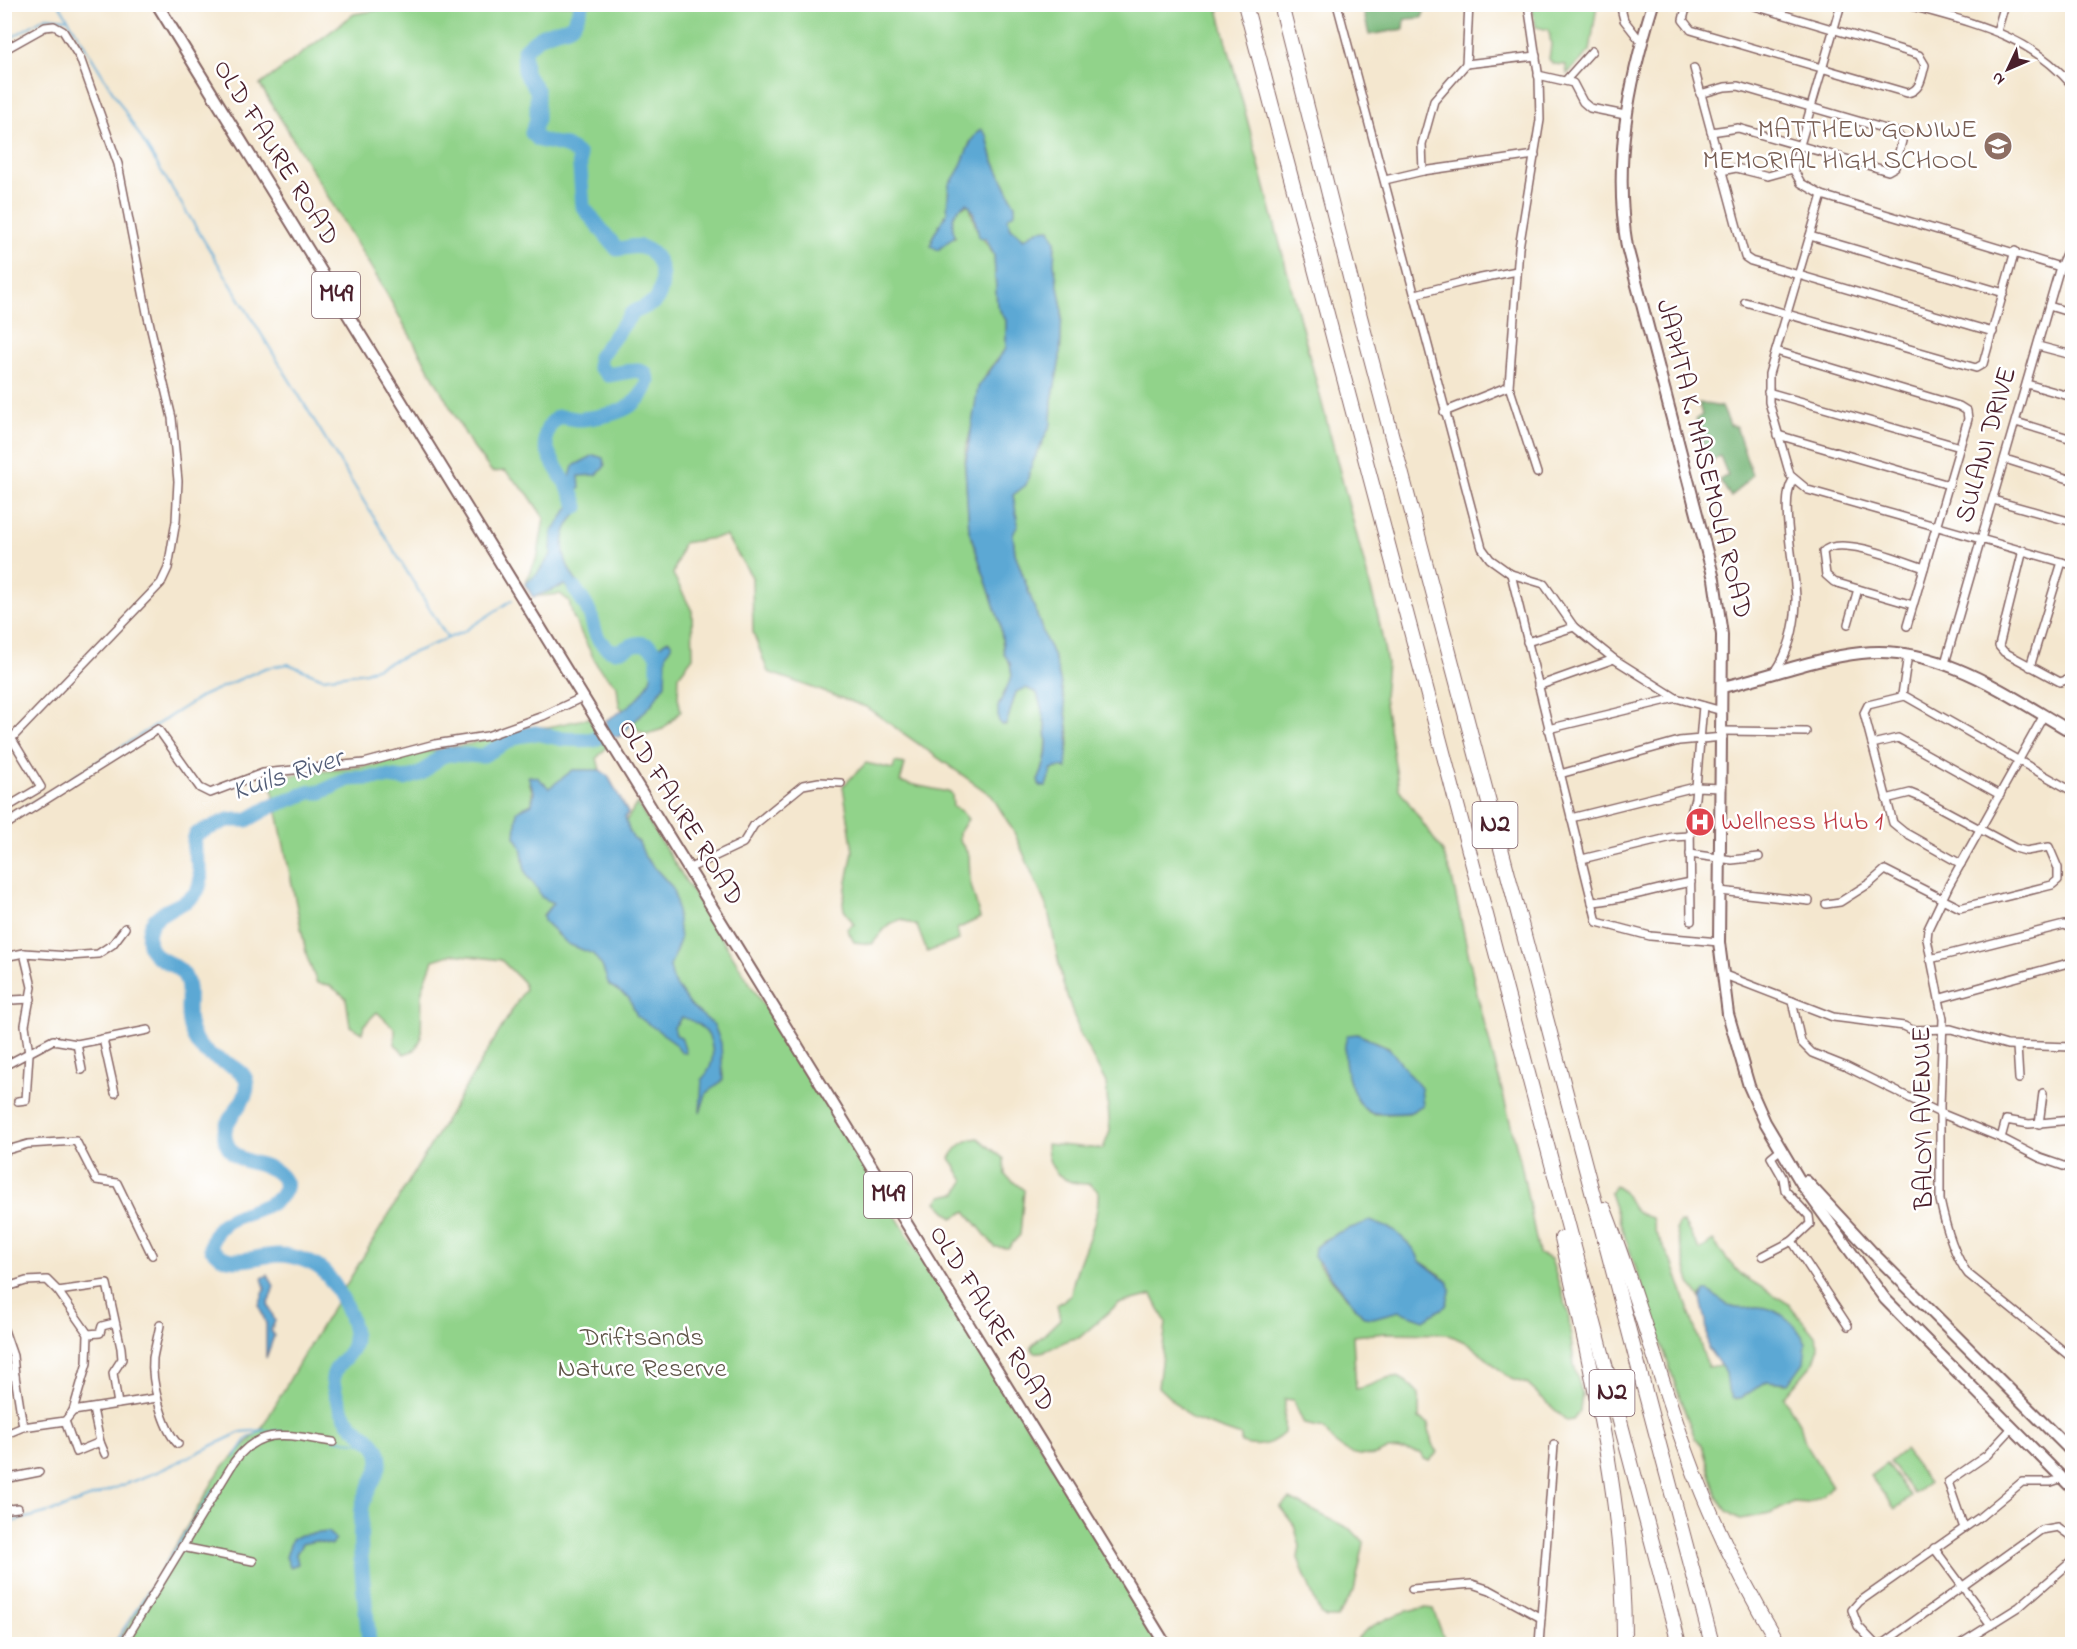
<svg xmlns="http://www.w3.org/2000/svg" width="2077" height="1649" font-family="'Indie Flower',sans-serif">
<rect width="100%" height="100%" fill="#fff"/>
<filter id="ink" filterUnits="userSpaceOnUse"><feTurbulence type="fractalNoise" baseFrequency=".0167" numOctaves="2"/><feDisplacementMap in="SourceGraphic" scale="12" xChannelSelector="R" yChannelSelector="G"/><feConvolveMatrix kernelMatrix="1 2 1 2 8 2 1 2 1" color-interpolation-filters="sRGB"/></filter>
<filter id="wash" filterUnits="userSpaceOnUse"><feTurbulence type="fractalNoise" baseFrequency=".008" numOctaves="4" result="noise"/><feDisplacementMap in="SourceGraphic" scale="24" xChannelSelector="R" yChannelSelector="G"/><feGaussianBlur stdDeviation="1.35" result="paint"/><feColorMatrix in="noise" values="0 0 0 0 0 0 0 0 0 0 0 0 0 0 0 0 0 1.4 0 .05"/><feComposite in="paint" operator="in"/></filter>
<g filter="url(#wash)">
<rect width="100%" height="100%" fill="#f4e7cf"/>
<g fill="#91d38a" stroke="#6e795a" stroke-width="1.5" fill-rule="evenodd">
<path d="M409,5H1217L1378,616L1387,663L1384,697L1399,789L1443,852L1452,878L1477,994L1521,1164L1539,1254L1551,1259L1568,1312L1574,1365L1582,1393L1580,1411L1573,1420L1567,1421L1527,1384L1511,1379L1469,1344L1447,1334L1386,1333L1353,1336L1356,1389C1388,1384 1391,1362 1419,1394V1419L1428,1424L1432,1444L1438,1452L1429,1461L1424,1459L1421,1453C1410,1451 1399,1448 1388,1450C1383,1451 1379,1454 1375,1455C1351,1458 1334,1447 1324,1428L1304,1424L1293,1400L1285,1399L1284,1433C1272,1445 1257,1448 1241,1443V1436L1192,1419L1158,1387L1166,1323L1152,1295L1118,1304L1079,1338C1062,1338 1051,1354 1034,1352L1031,1347L1060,1319L1057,1305L1071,1295C1075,1259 1100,1228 1098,1191L1090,1184C1064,1185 1047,1172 1047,1144L1103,1149L1110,1131L1106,1083L1080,1034L1063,984L1048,910L1014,832L992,796L866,707L768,672L753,632L752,577L726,536L683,543L673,574L692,611L693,657L679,675L678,697L681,711L663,729L647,734L639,731L619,705L617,686L598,667L573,617L569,601L560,594L533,597L525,584L538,555L544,518L528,494L505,471L492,472L472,446L380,282L260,85L354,14ZM987,136L992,157L1015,206L1007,218L1011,228L1024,239L1038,230L1055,241L1054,264L1062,308L1060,359L1052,400L1051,424L1019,490L1013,495L1017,524L1013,535L1015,553L1046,641C1058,656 1070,725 1069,745C1068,753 1064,760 1061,767L1052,769L1047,780L1038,781C1052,750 1047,725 1037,693L1026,688L1016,692L1006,725L998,707L1012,676L1010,663L1004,654L1000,623L969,530L965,466L966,448L987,372L1006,348V320L997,306L994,255L976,228L969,204L957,209L951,224L955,237L933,236L947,213L949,184L958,174L971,140ZM1357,1034L1389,1047L1409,1113C1398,1112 1381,1116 1371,1113C1348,1105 1356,1054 1357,1034ZM1370,1221L1416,1253L1420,1261L1441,1275L1415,1317C1400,1306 1381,1314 1364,1317L1318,1264L1322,1241Z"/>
<path d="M1538,5H1597L1590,51L1567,74L1566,65L1553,64L1549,59L1551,45L1549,30L1536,27L1532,9Z"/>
<path d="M589,718L607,747L597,758L600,770H573L549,789L537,777L529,782C542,809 512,842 528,875C533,885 545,895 553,903L543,915L557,935L637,803L1164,1644H118L220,1470L262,1428L302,1358L525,989L523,982L501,960L453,954L433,960L422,990L421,1039L415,1050L404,1054L395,1044V1029L377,1012L364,1025L362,1033L350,1026L346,998L329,985L317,983L307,957L270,778L375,765L405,755L469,744L527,727H548Z"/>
<path d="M895,762L905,764L900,782L948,792L952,794L953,807L961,811L968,819L959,833V840L969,855L970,881L980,918L957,929L959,940L927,952L917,926L902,919L889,924L872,944L854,942L847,929L854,924L844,910L843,903L853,851L843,786L866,763L893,769Z"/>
<path d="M978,1138L1004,1159L1005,1175L1024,1190L1020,1235L1008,1248L995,1247L966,1211L953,1218L937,1202L942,1196L957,1193L964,1181L950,1158C957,1146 964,1140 978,1138Z"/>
<path d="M1615,1185C1633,1195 1625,1212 1652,1218L1655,1232L1673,1264L1708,1367L1722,1365L1728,1377L1729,1391L1737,1399L1767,1381L1785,1383L1806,1344C1797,1324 1778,1308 1755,1307C1751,1307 1746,1310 1741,1309C1728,1308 1714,1299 1702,1294L1701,1299L1690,1283L1676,1230L1680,1222L1684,1223L1700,1250L1713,1241L1731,1264L1743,1276L1789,1304L1815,1336L1819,1347L1814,1362L1784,1397L1801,1427L1805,1443L1832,1486L1823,1496L1808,1503L1793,1502L1771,1514L1740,1519L1727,1511L1717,1497L1702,1445L1695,1438L1682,1404L1610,1193Z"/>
<path d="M1904,1450L1929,1483L1914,1494L1889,1462Z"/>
<path d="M1886,1464L1911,1497L1895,1509L1870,1476Z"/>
<path d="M1290,1499L1352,1530L1364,1543L1354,1591L1337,1618H1326L1320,1614L1298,1558L1300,1546L1294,1525L1280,1507Z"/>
<path d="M1425,1608L1433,1609L1446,1644H1354C1361,1626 1406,1609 1425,1608Z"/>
</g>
<g fill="#74b576" stroke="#5f6a50" stroke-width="1.5">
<path d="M1362,5V4L1437,5L1425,9L1422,18L1405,19L1404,29L1369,35Z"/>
<path d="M1699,403L1722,407L1730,425L1736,426L1752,475L1731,497L1719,479L1728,476L1720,456L1709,462L1696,419L1702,415Z"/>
</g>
<g fill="#5ba8d4" stroke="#526480" stroke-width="1.5">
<path d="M981,129L987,136L992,157L1015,206V212L1007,218L1011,228L1024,239L1038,230L1050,229L1055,241L1054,264L1062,308L1060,359L1052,400L1051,424L1032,464L1026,485L1013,495L1018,524L1013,535L1015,553L1046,641C1058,657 1070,724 1068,746C1068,754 1065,760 1067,769L1061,767L1052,769L1046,786H1040L1038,781C1053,750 1047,725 1037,693L1026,688L1016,692L1006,725H1001L998,719V707L1012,676L1010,663L1004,654L1000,623L969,530L965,466L978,387L1006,348V320L997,306L994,255L986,239L979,237L973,211L967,203C952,211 950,221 955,236L938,250L931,246L933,236L947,213L949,184C965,168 965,142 981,129Z"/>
<path d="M594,455L603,458L605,466L597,475L579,476L580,488L575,491C587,515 571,512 565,533C558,558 574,579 588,598L587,604L581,607L565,585L533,597L525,584L537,574L551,555L552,532L570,506V477L573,466Z"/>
<path d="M669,640L672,644L666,655L665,684L651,705L619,737L614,736L605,721C621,712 639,701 648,684C656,670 650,647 669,640Z"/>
<path d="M573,770H600L608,776L628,813L625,817L629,830L633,838L639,842L645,857L672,887L676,900L680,940L670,966L673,981L691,1006L714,1025L721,1043L723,1080L706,1094L700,1113L702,1079C717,1065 716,1037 699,1025C695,1022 687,1019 682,1017L674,1027L676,1035L681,1037L686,1052H681L670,1039L637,1016L629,998L609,985L602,966L593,954L568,944L544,921L543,916L553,903L541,897C538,887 533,884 528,877C520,863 526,849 515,837L517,811L532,804L534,792L528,776L537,777L549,788Z"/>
<path d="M1357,1034L1389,1048L1421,1088L1423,1105C1419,1107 1415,1110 1411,1112C1407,1114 1373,1114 1369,1112C1351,1102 1338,1053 1348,1035Z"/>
<path d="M1370,1221L1394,1230L1414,1249L1420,1261L1447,1281L1451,1289L1446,1306L1424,1320L1399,1311L1373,1318L1364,1317L1314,1256L1315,1247L1337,1233Z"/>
<path d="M268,1275L274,1286L268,1304L275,1321L271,1330L274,1336L266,1358V1324L259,1305L265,1288L262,1278Z"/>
<path d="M1705,1291H1709C1716,1296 1724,1304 1732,1307C1741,1310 1747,1308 1756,1307C1778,1306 1798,1325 1806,1344L1804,1362L1789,1383L1767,1381L1741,1398H1733L1728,1390L1726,1373L1708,1348L1706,1321L1701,1299Z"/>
<path d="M328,1532L336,1540L331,1545L315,1541L302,1544L296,1554L298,1564L290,1567L286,1557L292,1539L300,1535Z"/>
</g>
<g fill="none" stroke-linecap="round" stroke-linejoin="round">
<g stroke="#5ba8d4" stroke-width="2">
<path d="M59,4L447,637"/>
<path d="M4,42L46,17L68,19"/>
<path d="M4,821L202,696L265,668L288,664L323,678L366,672L463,632L512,600"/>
<path d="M334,1439L362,1443L374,1441"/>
<path d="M234,1458L247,1439L261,1431"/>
<path d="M4,1524L60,1509L157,1472L241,1432L263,1430L283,1432"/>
<path d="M114,1644L213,1490"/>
</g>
<g stroke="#5ba8d4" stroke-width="15">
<path d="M577,507C572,480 523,443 558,417C567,416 574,420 582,419C610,416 640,410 648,381L645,373L636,370L608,375L599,366V357L632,313L655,302C667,286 664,252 640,247C633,245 624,249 617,249L583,207L579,155L566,146L539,140L532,133L537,119V90L525,73L524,50C531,44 538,36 548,33C571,25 572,32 582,4"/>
<path d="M575,589C580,597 587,605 590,614C594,624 593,632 600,641C619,665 629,637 647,645C651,647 655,651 658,654V672"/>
<path d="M369,1644C366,1600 357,1553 362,1508C364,1493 379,1474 380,1462C380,1441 363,1437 351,1424C342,1414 335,1396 333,1382C331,1368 346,1360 352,1348C361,1328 337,1284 322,1270C313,1262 292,1255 280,1255C257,1254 229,1271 211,1248C214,1203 281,1219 286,1184C273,1156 242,1171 228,1146C213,1120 254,1104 246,1080C241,1063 208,1061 197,1043C180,1016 194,994 185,977C176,958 143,964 149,931C154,905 195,909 200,883C204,865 188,852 196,834L228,820H247L270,807L310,792H321L349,779L387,777L405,779L422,773L440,757L448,754L482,756L518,736L536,733L563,739L594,740L618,726"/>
</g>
</g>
</g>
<g filter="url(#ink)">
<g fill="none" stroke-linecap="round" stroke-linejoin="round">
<g stroke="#866564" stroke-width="10">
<g id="street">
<path d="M1337,4L1482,548L1490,559L1511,574L1544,584L1574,627L1614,659L1676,698L1722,711"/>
<path d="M1620,4L1624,20L1642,43"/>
<path d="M1687,4L1683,20L1691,30L1907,93C1921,91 1922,76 1925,65L1919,55L1748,4"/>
<path d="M1841,4L1793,169L1801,183L1822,195L2060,267"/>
<path d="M1905,4C1970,23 2026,32 2072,85"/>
<path d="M1997,31L2005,4"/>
<path d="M4,50L45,27L54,26L63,31L80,58L118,164L147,313L172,418L178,481L176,521L168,568L161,583L12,738"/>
<path d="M1466,64L1536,56"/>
<path d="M1694,68L1745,257L1751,261L1993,332"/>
<path d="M1538,75L1573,83L1583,102L1590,108L1625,115"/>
<path d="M1566,80L1592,51"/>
<path d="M1700,94L1725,87L1738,86L1896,132L1902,141L1895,167L1888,171L1738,128L1711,132"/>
<path d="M1423,171L1422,144L1434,101L1466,64L1469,4"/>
<path d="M1721,171L1736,168L1768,176L1793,169"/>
<path d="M1385,180L1423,171L1535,155"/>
<path d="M1822,195L1769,374V402L1790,475L1808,490L2072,565"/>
<path d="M1810,236L2004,293"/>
<path d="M1416,294L1466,281L1517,271"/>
<path d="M1745,302L1976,368L1983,364L2015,251"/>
<path d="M2049,306L2072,313"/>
<path d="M2038,346L2072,355"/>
<path d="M1776,351L1959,406L1967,411L1968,419L1907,626"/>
<path d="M2027,384L2072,397"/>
<path d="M1509,386L1537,473"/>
<path d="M1768,392L1960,447"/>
<path d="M1444,412L1509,386L1519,248L1540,120L1539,79L1528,4"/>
<path d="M2016,422L2072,439"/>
<path d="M1778,435L1949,485"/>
<path d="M2005,459L2072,480"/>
<path d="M1993,500L2072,522"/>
<path d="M2023,550L1999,646L2004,652L2060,682L2069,679L2072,670"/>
<path d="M1511,574L1597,922L1650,936L1719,942"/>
<path d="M1913,605L1834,582L1826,575L1823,552C1838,534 1903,561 1924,568"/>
<path d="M1848,624L1858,589"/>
<path d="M1527,642L1574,627"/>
<path d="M1945,663L2060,267L2072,240"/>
<path d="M2030,667L2062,562"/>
<path d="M1775,672C1789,652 1795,627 1796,602C1797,574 1778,500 1793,480"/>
<path d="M1538,686L1614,659"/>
<path d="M1902,695L1908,654"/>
<path d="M2044,715L1949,885L1928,929L1927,939L1943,1019L1940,1106V1200C1945,1224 1953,1254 1968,1274L2072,1358"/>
<path d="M4,726L41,787L4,809"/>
<path d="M1548,729L1676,698"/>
<path d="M1722,731L1806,732"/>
<path d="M1872,744L1898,738L2000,795"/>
<path d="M1560,774L1679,741L1723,737"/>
<path d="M1571,818L1695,787L1722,788"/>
<path d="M4,826L158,729L200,788L210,793L263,773L364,763L435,744L487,736L543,716L583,697"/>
<path d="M1690,854L1732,860L1759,857"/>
<path d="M1582,859L1672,837L1690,836"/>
<path d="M1961,864L1904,832L1893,823L1864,713L1868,705L1905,696L2072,791"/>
<path d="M688,869L743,843L754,825L803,785L819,782L841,783"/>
<path d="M1720,891L1809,901"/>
<path d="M1592,902C1626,900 1657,888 1691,882"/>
<path d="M1826,904L1840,902L1870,883L1885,870L1960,908L2052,885L2058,880V868L2049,847L2026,851L2015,848L1920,797L1910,793L1886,799"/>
<path d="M1691,921L1690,818L1695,798L1703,706"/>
<path d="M4,957L24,953L69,956L98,954L113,944L125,928"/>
<path d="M1930,959L2064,925L2072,928"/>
<path d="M1722,974L1833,1017L1904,1026L1912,1030L1951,1029L2007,1045L2072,1047"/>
<path d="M4,997L12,1000L31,999"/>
<path d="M1941,998L2072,962"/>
<path d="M1792,1001L1801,1042L1812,1053L1847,1067L1940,1113L2001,1138L2040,1158L2072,1169"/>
<path d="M103,1039L115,1093"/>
<path d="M77,1044L82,1070"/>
<path d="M2017,1046L2019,1079"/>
<path d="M4,1066L53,1040L77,1044L148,1030"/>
<path d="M18,1101L26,1100L29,1054L25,1025L32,987L24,953"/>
<path d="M2039,1124L2043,1093"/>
<path d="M2001,1138L2006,1120L2029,1124L2072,1120"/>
<path d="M4,1151L28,1144L76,1141L96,1180L117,1183L152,1255"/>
<path d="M1792,1241L1848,1326"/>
<path d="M1763,1256L1792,1241L1810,1224L1809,1216L1785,1190L1783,1178L1771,1157L1781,1149"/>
<path d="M4,1267L7,1266"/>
<path d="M4,1288L26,1281L47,1280L58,1291L107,1284L121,1348L122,1359L113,1373L118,1404"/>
<path d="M58,1291L88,1334L87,1363L73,1411L157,1398"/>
<path d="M160,1325C158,1336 155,1347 153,1358C151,1381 162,1428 178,1444"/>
<path d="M4,1330L13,1356L15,1376L4,1377"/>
<path d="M88,1334L100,1333L102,1326L114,1323"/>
<path d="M15,1376L23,1427"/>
<path d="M93,1409L100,1442"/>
<path d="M65,1421L76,1452L100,1442L105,1454"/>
<path d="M4,1435L23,1427L65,1421L73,1411"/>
<path d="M4,1479L39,1472"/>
<path d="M4,1505L10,1509L18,1508"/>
<path d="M1964,1528L1948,1482L1987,1455L2013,1427"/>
<path d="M182,1547L253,1561"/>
<path d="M1934,1548L1991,1625"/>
<path d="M1412,1589L1472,1584L1490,1590L1541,1618"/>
<path d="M123,1644L234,1462C262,1423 293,1437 333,1442"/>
<path d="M1539,1644L1554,1445"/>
<path d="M1875,1644L1858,1626L1852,1610L1859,1602L1980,1517L2022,1482H2051L2063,1478"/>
<path d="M1882,1644L2041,1530L2058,1527L2072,1537"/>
<path d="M1960,1644L2019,1607L2072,1561"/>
</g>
</g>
<g stroke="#866564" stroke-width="14">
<g id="secondary">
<path d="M1653,4C1628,85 1613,163 1627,247L1714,579L1722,635L1719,942L1728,1014L1749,1086L1765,1122L1803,1186L1885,1299L2072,1488"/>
<path d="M1722,687C1768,677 1814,658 1861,653C1939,644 2008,695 2072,732"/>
<path d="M1806,1181L1871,1251L2072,1452"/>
</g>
</g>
<g stroke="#866564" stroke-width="14">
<path id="primary" d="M157,4L1165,1644"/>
</g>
<g stroke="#866564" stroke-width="16">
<g id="highway">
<path d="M1245,4L1679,1644"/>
<path d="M1281,4L1358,309L1712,1644"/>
<path d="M1604,1209C1636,1290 1658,1374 1688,1456C1712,1522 1743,1584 1779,1644"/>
<path d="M1562,1238C1592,1371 1625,1507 1624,1644"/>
</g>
</g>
<use href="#street" stroke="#fff" stroke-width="7"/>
<use href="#secondary" stroke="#fff" stroke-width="10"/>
<use href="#primary" stroke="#fff" stroke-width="10"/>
<use href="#highway" stroke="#fff" stroke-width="14"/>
</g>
</g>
<defs>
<g id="school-disc" transform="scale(1.5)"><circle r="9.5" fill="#8d6e63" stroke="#fff"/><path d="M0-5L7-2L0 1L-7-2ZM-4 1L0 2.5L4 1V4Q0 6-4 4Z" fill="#fff"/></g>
<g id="hospital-disc" transform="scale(1.5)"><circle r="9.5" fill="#e0444e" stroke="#fff"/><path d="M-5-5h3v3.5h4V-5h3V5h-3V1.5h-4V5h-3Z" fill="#fff"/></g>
</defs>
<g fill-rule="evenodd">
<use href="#school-disc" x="1998" y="146"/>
<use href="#hospital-disc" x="1700" y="822"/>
</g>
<g text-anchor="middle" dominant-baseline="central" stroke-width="5" stroke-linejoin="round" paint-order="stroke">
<g fill="#fff" stroke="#80626b" stroke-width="1.5">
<rect x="312" y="272" width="48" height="46" rx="4.5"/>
<rect x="1472.5" y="802" width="45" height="46" rx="4.5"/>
<rect x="864" y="1172" width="48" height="46" rx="4.5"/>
<rect x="1589.5" y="1370" width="45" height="46" rx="4.5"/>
</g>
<g font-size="26" font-weight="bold" fill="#4a1f2b">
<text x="336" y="295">M49</text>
<text x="1495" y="825">N2</text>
<text x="888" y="1195">M49</text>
<text x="1612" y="1393">N2</text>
</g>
<g font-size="27" fill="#785e54" stroke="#fff" text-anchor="end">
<text x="1977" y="130">MATTHEW GONIWE<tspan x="1977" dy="31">MEMORIAL HIGH SCHOOL</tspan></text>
</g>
<g font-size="27" fill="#4a1f2b" stroke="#fff">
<text transform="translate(275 153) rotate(58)">OLD FAURE ROAD</text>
<text transform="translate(1987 445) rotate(-74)">SULANI DRIVE</text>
<text transform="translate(1703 459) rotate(76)">JAPHTA K. MASEMOLA ROAD</text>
<text transform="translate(680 813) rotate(58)">OLD FAURE ROAD</text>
<text transform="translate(1924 1118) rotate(-91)">BALOYI AVENUE</text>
<text transform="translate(991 1319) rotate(58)">OLD FAURE ROAD</text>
</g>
<g font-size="27" fill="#be3a42" stroke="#fff" text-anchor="start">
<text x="1721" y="822">Wellness Hub 1</text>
</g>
<g font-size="27" fill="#5f5548" stroke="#fff">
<text x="642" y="1338">Driftsands<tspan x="642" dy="31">Nature Reserve</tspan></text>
</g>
<g font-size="28" font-style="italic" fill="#525d77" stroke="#fff">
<text transform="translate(288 776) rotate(-18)">Kuils River</text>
</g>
</g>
<rect width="2077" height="1649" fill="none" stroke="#fff" stroke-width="24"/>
<g transform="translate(2008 69) rotate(226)" stroke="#ffffff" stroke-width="4.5" paint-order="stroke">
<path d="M0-4.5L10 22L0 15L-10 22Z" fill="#4a1f2b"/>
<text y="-9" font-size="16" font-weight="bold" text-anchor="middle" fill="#4a1f2b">N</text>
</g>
</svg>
